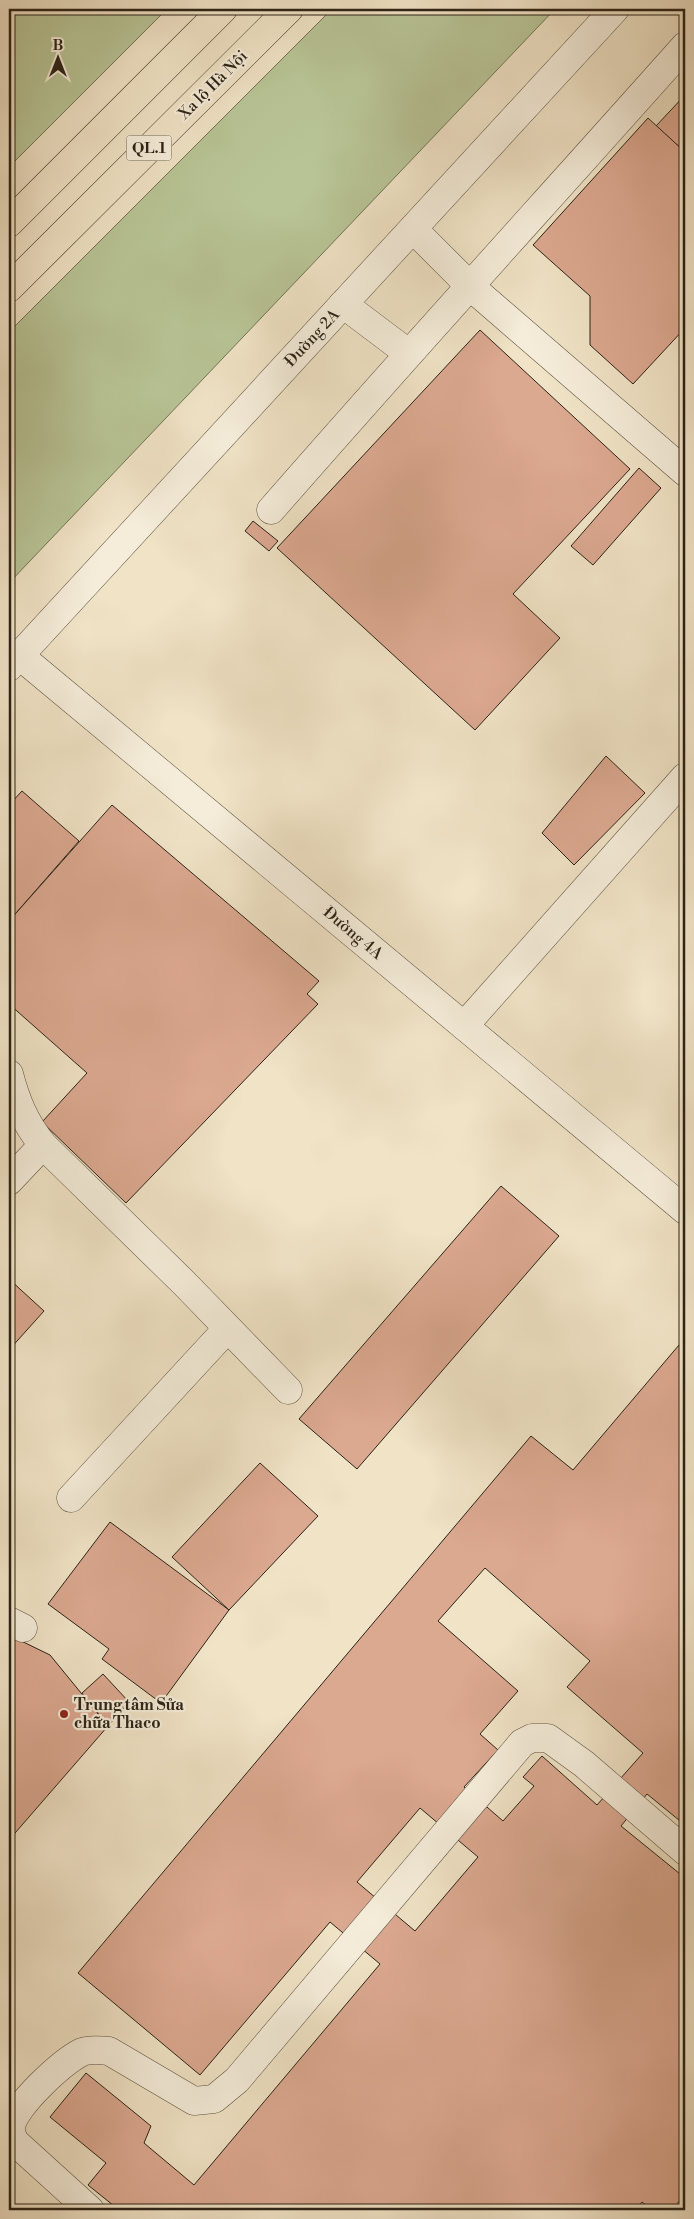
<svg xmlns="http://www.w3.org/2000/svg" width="694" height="2219" font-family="'Libre Bodoni',serif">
<rect width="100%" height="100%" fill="#f0e3c6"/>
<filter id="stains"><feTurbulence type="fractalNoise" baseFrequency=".004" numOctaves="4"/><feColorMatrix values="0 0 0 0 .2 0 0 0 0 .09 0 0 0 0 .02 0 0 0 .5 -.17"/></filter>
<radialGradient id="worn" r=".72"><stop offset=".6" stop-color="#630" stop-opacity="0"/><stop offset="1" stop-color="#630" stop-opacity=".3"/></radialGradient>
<g fill="#b8c496" stroke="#727456">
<path d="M9,9H167L9,167Z"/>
<path d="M332,9H555L9,583V332Z"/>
</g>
<g fill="#dba890" stroke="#2c2317" fill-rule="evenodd">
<path d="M685,95V152L656,126Z"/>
<path d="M648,118L685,152V328L633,384L590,345V296L533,245Z"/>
<path d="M480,330L630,469L513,594L560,638L475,730L277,548Z"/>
<path d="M639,468L661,488L593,565L571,546Z"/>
<path d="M253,521L278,541L269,551L245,531Z"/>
<path d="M606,756L645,793L574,865L542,833Z"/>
<path d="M22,791L79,841L9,921V805Z"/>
<path d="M112,805L319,981L307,994L318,1004L126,1203L42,1122L87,1073L9,1004V921Z"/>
<path d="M501,1186L559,1236L357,1469L299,1419Z"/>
<path d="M9,1279L44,1311L9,1350Z"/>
<path d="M679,1345L685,1350V1825L647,1794L621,1826L685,1878V2194L672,2210H652L642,2202L635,2210H119L88,2185L106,2163L50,2117L86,2073L151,2126L144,2143L194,2185L380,1964L330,1922L200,2075L78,1973L531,1436L573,1470ZM485,1568L590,1661L567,1687L643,1753L597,1805L542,1756L523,1777L534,1786L503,1821L464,1787L498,1750L480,1734L518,1691L438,1621ZM420,1808L478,1857L415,1931L357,1882Z"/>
<path d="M260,1463L318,1516L229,1610L172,1557Z"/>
<path d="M110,1522L229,1610L161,1703L102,1659L109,1649L48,1604Z"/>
<path d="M9,1635L50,1655L108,1726L9,1840Z"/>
<path d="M103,1674L129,1702L108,1726L82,1693Z"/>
</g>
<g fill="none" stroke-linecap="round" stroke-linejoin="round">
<g stroke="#5d5343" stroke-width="29">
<g id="minor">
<path d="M413,229L471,287L685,472"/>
<path d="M343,304L408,353"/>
<path d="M271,510C407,354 547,201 685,46"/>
<path d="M20,656L685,1210"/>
<path d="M9,667L615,9"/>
<path d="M464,1026L685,777"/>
<path d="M9,1074C16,1101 25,1123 43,1145L184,1283L288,1390"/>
<path d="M9,1181L43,1145"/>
<path d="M71,1498L227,1329"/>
<path d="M9,1621L23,1628"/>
<path d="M90,2210L15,2142C13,2138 10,2132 11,2127C14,2106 62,2062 82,2052C90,2049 100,2050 109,2051L194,2101L214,2099L237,2080L522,1743L532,1738H548L584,1764L685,1851"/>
</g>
</g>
<g stroke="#2c2317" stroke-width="29">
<g id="highway">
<path d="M9,223L223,9"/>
<path d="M9,288L289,9"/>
</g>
</g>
<use href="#minor" stroke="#f5edda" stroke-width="28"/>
<use href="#highway" stroke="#f0e3c6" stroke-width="28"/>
</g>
<circle fill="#8f2418" stroke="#f5edda" stroke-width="2" cx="64" cy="1714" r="5"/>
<g text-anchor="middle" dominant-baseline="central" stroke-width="4.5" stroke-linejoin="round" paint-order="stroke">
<rect fill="#f5edda" stroke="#686052" stroke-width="1" x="126.5" y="135.5" width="45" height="25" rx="4"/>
<g font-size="15" font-weight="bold" fill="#2c2317">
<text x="149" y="148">QL.1</text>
</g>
<g font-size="16" fill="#2c2317" stroke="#f5edda">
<text transform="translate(213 85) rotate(-45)">Xa lộ Hà Nội</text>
<text transform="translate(312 338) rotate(-47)">Đường 2A</text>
<text transform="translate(353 933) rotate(40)">Đường 4A</text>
</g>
<g font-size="16" font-weight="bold" fill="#2c2317" stroke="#f5edda" text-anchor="start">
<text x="74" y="1705">Trung tâm Sửa<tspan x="74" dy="18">chữa Thaco</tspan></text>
</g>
</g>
<rect width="694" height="2219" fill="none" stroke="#f0e3c6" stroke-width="30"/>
<rect x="10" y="10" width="674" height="2199" fill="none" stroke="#2c2317" stroke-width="2.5"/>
<rect x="15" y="15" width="664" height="2189" fill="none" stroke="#2c2317"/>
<g transform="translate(58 58)" stroke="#f5edda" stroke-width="4" paint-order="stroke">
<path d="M0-4L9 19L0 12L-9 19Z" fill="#2c2317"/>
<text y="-8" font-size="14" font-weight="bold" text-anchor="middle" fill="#2c2317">B</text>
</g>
<rect width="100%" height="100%" filter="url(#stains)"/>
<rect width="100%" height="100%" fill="url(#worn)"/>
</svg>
